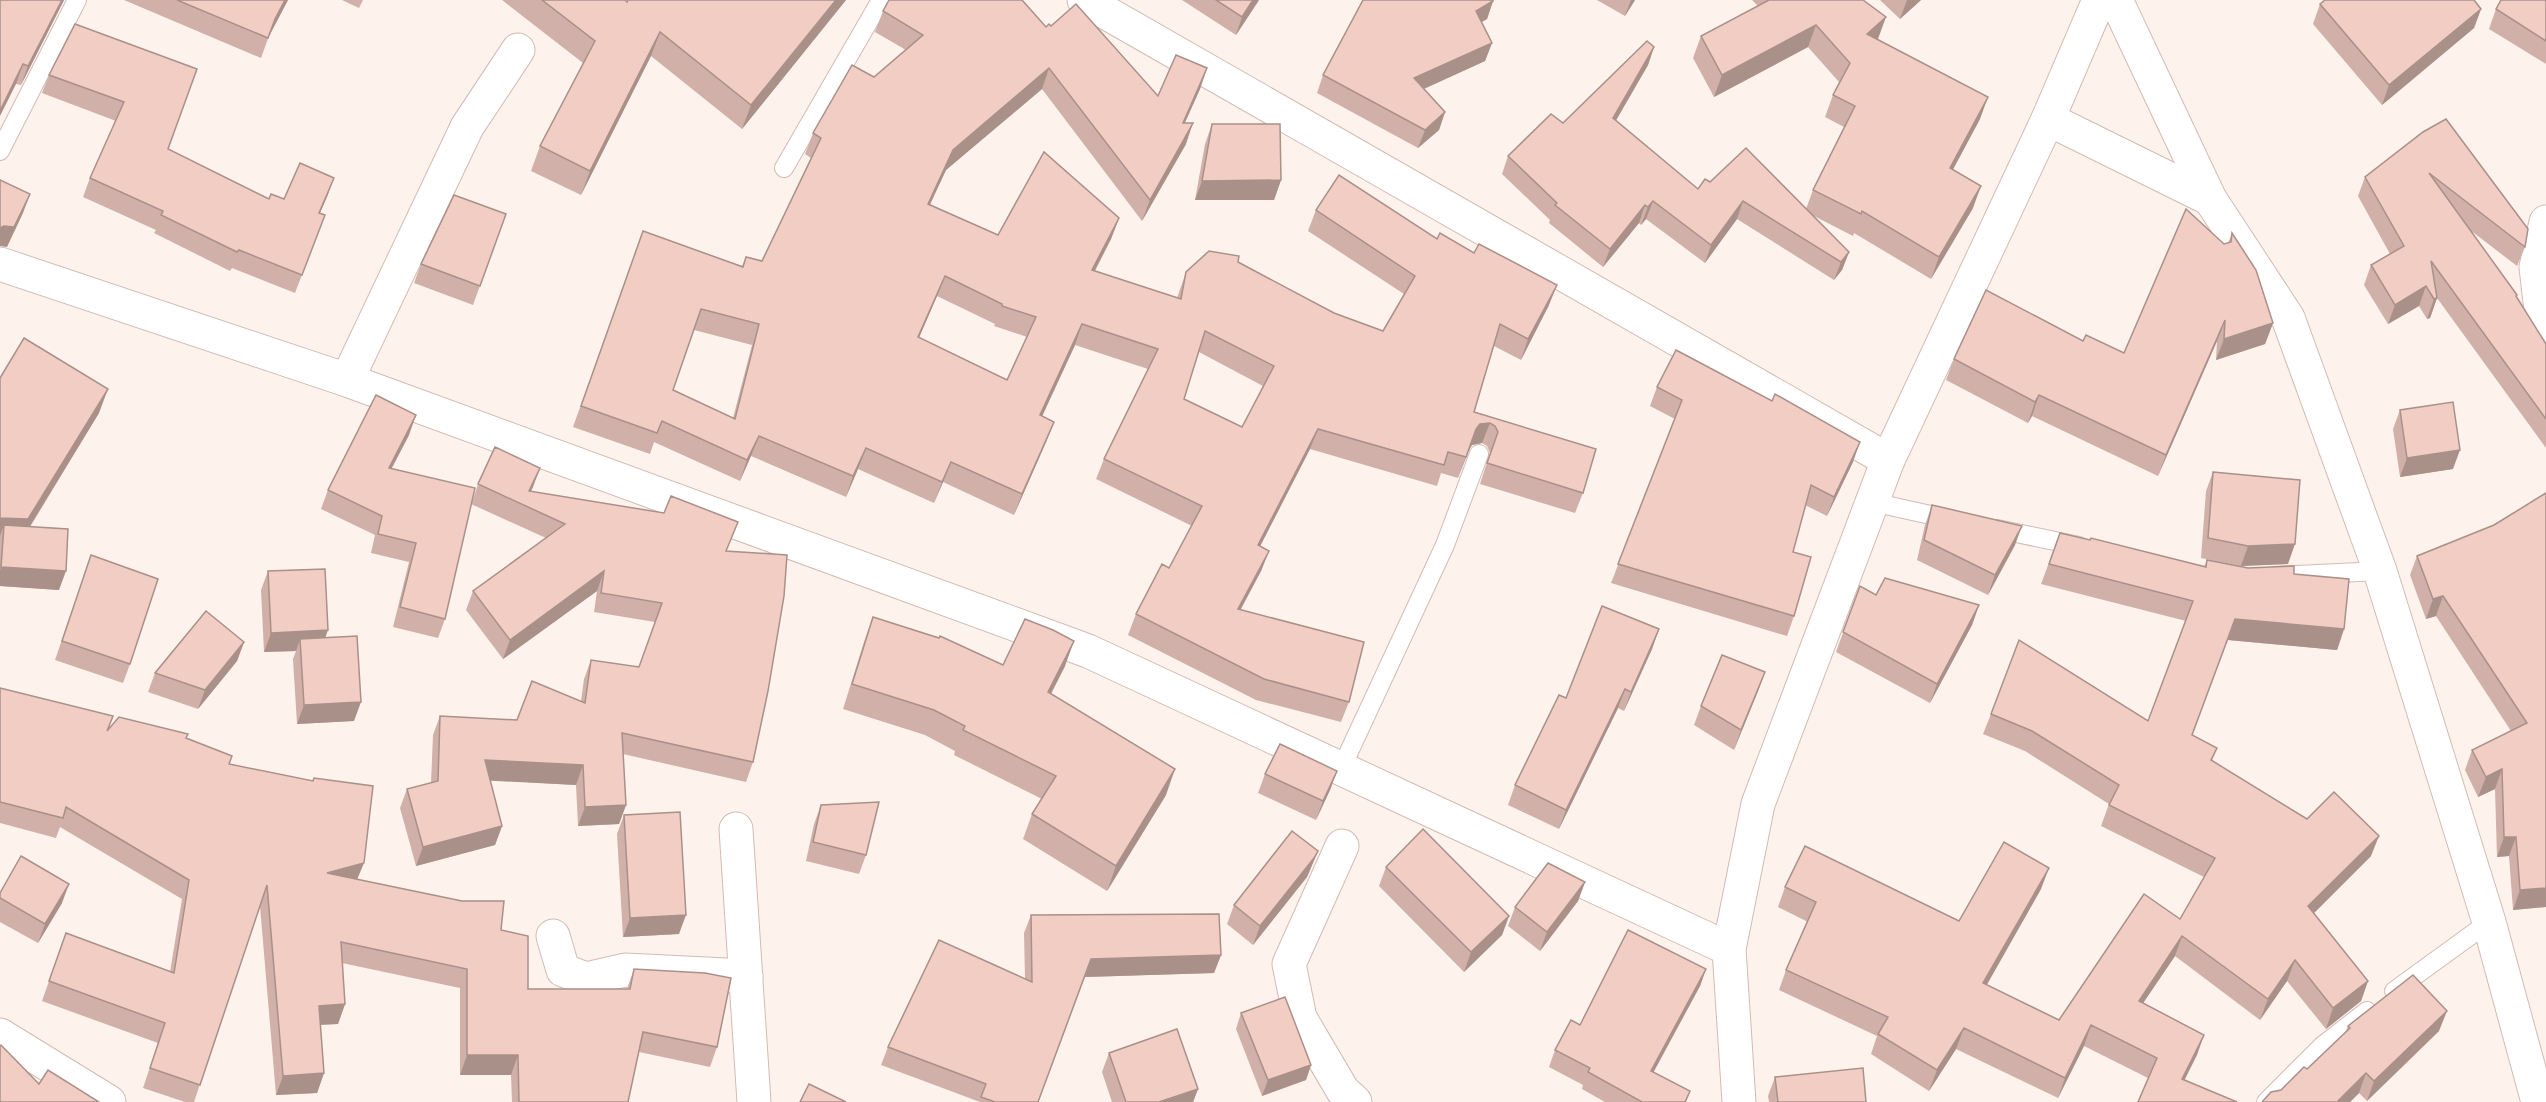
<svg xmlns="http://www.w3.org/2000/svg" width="2546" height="1102" font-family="'Asap Condensed',sans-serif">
<rect width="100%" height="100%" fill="#fdf3ec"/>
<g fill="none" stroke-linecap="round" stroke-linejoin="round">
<g stroke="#d2bbb4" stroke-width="20">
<g id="lane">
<path d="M0,151L77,0"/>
<path d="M784,168L881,0"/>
<path d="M1872,502L1953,520"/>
<path d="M1997,529L2079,546"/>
<path d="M2275,576L2380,571"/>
<path d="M1341,769L1445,545L1479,454"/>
<path d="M2394,991L2489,922"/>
<path d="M2266,1102L2322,1046L2367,1011"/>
</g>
</g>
<g stroke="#d2bbb4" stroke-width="35">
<g id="street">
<path d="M1084,0L1888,460"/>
<path d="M2116,0L2210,199L2288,318L2380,571L2489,922L2538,1102"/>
<path d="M2048,119L2210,199"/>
<path d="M2546,222L2536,267L2543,328L2546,333"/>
<path d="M0,264L347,380L1088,651L1729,949"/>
<path d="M347,380L467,127L518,50"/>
<path d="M736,829L754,1102"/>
<path d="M1342,846L1289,964L1300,1018L1343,1091L1355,1102"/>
<path d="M553,936L563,970L586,979L625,970L746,976"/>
<path d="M0,1035L109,1102"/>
<path d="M1739,1102L1729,949L1758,804L1888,460L2048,119L2099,0"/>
</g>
</g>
<use href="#lane" stroke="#fff" stroke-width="18"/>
<use href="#street" stroke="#fff" stroke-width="33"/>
</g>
<g fill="#d0b0a9" fill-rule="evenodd">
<path d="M0,0H64L21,85L16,84Z"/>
<path d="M124,0H288L268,38L261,58Z"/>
<path d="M342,0H363L359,8Z"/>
<path d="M502,0H625L627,2L628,0H846L742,129L651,56L581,195L531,171L540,146L583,63Z"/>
<path d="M1182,0H1259L1236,35Z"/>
<path d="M1597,0H1635L1625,16Z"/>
<path d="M1752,0H1863L1878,39V40L1980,119L1953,169L1973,208L1931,279L1854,233L1853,236L1814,216L1849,252L1842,270L1834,280L1737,219L1705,263L1646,219L1641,225L1639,223L1603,267L1549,223L1550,220L1502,174L1508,156L1563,123L1654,47L1648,65L1616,120L1698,189L1710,182L1806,209L1813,190L1844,127L1825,117L1833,95L1839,82L1808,47L1714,97L1693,58L1701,36L1758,6Z"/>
<path d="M1880,0H1921L1900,19Z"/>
<path d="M2546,0V64L2489,29L2496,9Z"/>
<path d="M1493,1L1487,19L1481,22L1492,43L1485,61L1424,89L1445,112L1439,130L1418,148L1317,93L1323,75Z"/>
<path d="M2320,4L2481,9L2474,28L2382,105L2313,24Z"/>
<path d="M883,11L1046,27L1051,26L1158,96L1207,68L1200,89L1185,123L1186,144L1142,221L1042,89L946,170L930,205L998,235L1119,218L1111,239L1095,271L1177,298L1186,272L1238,262L1334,313L1383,331L1404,294L1308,231L1316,210L1437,239L1549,305L1521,360L1494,346L1474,412L1596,449L1583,493L1575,513L1480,484L1490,453L1487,446L1482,443L1472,445L1469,450L1458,478L1441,473L1437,486L1310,449L1260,546L1269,551L1261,571L1241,609L1349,702L1341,722L1256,700L1128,635L1136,614L1169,568L1192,526L1096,479L1104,459L1148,369L1075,345L1042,416L1054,422L1046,442L1014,515L943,482L934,503L858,469L846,497L751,456L740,481L654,442L650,454L573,427L643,231L742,266L746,257L762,261L811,158L805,154L813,133L906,50L875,32ZM937,296L995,324L994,326L1027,337L1007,380L919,338ZM694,330L752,345L733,418L673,390ZM1199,352L1263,386L1242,427L1184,399Z"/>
<path d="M75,24L168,149L269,199H284L334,178L320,213L325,215L295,293L232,268L230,271L154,233L156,230L83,197L90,178L116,121L42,93L49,75Z"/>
<path d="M1212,124L1281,180L1274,200H1195L1205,144Z"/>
<path d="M2423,132L2525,247L2517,266L2470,230L2516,297L2546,344V448L2437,298L2430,318L2427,319L2419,306L2388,324L2364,285L2371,265L2390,254L2358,196L2365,177Z"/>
<path d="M506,214L473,305L414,283L421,264Z"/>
<path d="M2232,233L2273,323L2265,344L2216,360L2217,341L2158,476L2032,416L2028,423L1946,380L1954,359L2083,341L2124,353L2224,244L2228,243Z"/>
<path d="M0,378L99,413L30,527L59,590L0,586Z"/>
<path d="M1657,387L1853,462L1827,516L1805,505L1793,552L1794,616L1787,636L1611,583L1675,419L1650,406Z"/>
<path d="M2400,410L2453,469L2400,477L2393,429Z"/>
<path d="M409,435L391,469L472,503L478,484L531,491L727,551L753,762L746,782L623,754L626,805L619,824L578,826L576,785L490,780L502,826L495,845L416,866L400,808L407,789L431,783L433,735L440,716L517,720L581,701L584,679L591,660L639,667L655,622L594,612L597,591L503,659L466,610L473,591L546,538L471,504L445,619L438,638L393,627L409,562L371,553L375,535L321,509L328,490Z"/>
<path d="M2213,472L2288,564L2241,566L2201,558L2206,491Z"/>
<path d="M2546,493V907L2513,910L2509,856L2497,857L2495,789L2478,797L2465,770L2472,750L2511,731L2436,616L2426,619L2410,575L2417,556L2494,525Z"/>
<path d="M1932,505L2015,545L1988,595L1917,560L1925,525Z"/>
<path d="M2060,533L2204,567L2207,560L2248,568L2294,574L2344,629L2337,650L2228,640L2192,735L2217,748L2212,761L2307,819L2371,856L2314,913L2368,981L2361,1001L2326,1029L2287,981L2260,1020L2175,956L2143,1003L2197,1055L2148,1078L2084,1046L2058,1098L1956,1049L1929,1091L1871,1054L1877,1036L1779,990L1786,970L1808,922L1778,907L1785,887L1959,921L2041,889L1986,985L2059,1020L2180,919L2204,877L2101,826L2109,804L2025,751L1983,734L1991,714L2148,721L2186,621L2041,584Z"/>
<path d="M268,571L325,638L354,721L297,724L293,659L296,651L264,652L261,590Z"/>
<path d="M84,575L130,664L123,683L55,660Z"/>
<path d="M1860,586L1876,595L1979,605L1972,625L1930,703L1836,652Z"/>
<path d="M873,617L1003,665L1065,666L1051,694L1166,795L1107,891L1023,839L1032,814L1042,799L954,755L955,751L925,735L843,709L864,642Z"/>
<path d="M1659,629L1652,649L1624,711L1618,708L1559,829L1508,805L1515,785L1566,698Z"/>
<path d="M244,642L237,661L198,709L148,692L155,673Z"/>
<path d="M1765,672L1758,691L1734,750L1694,725L1701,706Z"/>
<path d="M0,688L107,731L187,738L229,764L358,879L501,930L528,989H627L634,969L717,1047L710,1067L639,1052L628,1102H512L511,1075H460V988L342,963L345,1004L338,1024L320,1025L324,1073L317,1093L276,1095L260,906L194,1102H185L143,1088L158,1043L42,1001L66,933L170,972L182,899L60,827L56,838L0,823Z"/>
<path d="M1337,771L1330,790L1316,820L1258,793L1265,774Z"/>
<path d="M821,805L866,855L859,874L806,861L814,824Z"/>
<path d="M624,815L679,934L623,937L617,834Z"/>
<path d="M1318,851L1307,877L1253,945L1227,924L1234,905Z"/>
<path d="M1386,867L1509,916L1502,935L1464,972L1379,886Z"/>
<path d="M1585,882L1578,901L1540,951L1508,926L1515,907Z"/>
<path d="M0,893L62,903L38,943L0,922Z"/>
<path d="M1031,915L1221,955L1214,973L1085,977L1038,1102H980L881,1065L888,1047L1025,979L1024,933Z"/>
<path d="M1706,969L1700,986L1653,1072L1690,1091L1686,1102H1605L1582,1089L1583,1085L1549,1067L1555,1050L1580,1025Z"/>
<path d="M1241,1013L1311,1065L1306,1080L1262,1096L1236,1029Z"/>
<path d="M2348,1026L2439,1031L2367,1101L2359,1093L2350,1102H2262L2281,1090L2307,1069L2345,1033Z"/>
<path d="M1109,1053L1198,1089L1193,1102H1112L1102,1072Z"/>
<path d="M1775,1077L1866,1102H1769L1768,1096Z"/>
</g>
<g fill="#a99089">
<path d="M62,0H64L21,85L28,66Z"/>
<path d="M285,0H288L268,38L261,58L275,19Z"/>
<path d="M836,0H846L742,129L751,105Z"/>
<path d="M1253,0H1259L1236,35L1242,17Z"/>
<path d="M1631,0H1635L1625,16Z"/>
<path d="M1907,0H1921L1900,19Z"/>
<path d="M1493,1L1487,19L1470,29L1476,11Z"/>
<path d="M2481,9L2474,28L2382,105L2389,85Z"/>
<path d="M1886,17L1878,39L1859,56L1867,34Z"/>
<path d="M1816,25L1808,47L1714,97L1722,75Z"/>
<path d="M660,32L651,56L581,195L590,171Z"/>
<path d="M1492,43L1485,61L1408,96L1414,78Z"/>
<path d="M1654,47L1648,65L1607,136L1613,118Z"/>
<path d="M23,64L16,84L0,116V111Z"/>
<path d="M1049,68L1042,89L946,170L920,225L928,204L953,150Z"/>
<path d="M1207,68L1200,89L1175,144L1183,123Z"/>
<path d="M1988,97L1980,119L1942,190L1950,168Z"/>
<path d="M1445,112L1439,130L1418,148L1425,130Z"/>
<path d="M1193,123L1186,144L1142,221L1150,200Z"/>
<path d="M334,178L327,197L312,231L319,213Z"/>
<path d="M1281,180L1274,200H1195L1202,181Z"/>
<path d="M1981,186L1973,208L1931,279L1939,257Z"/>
<path d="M30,194L23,213L7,247L0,246V228Z"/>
<path d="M1653,201L1646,219L1641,225L1648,207Z"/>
<path d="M1743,201L1737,219L1705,263L1711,245Z"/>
<path d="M1645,205L1639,223L1603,267L1610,249Z"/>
<path d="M1119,218L1111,239L1084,291L1092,270Z"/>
<path d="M1849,252L1842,270L1834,280L1841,262Z"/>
<path d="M945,276L937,296L910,358L918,337Z"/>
<path d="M1557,285L1549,305L1521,360L1528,339Z"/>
<path d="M2426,286L2419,306L2388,324L2395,305Z"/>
<path d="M2437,298L2430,318L2427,319L2434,299Z"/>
<path d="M2225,320L2217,341L2158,476L2166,455Z"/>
<path d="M2273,323L2265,344L2216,360L2224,339Z"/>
<path d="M1082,324L1075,345L1033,436L1040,415Z"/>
<path d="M108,389L99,413L19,544L4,525L0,536V518Z"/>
<path d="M2039,395L2032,416L2028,423L2035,402Z"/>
<path d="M416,415L409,435L382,487L389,468Z"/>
<path d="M1054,422L1046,442L1014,515L1022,494Z"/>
<path d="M1490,423L1482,443L1472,445L1469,450L1458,478L1476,429L1480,424Z"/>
<path d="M1318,429L1310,449L1250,566L1258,545Z"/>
<path d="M759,436L751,456L740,481L747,460Z"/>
<path d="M1860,442L1853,462L1827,516L1834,497Z"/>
<path d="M866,448L858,469L846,497L853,476Z"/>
<path d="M2460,450L2453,469L2400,477L2407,458Z"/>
<path d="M951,462L943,482L934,503L942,482Z"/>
<path d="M540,468L533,487L525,505L529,491Z"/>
<path d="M2022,526L2015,545L1988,595L1995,575Z"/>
<path d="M2295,544L2288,564L2241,566L2248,546Z"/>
<path d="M1269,551L1261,571L1230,629L1238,609Z"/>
<path d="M1,567L66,571L59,590L0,586V570Z"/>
<path d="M604,571L597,591L503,659L510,640Z"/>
<path d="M2443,596L2436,616L2426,619L2433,599Z"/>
<path d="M1979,605L1972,625L1930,703L1937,684Z"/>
<path d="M2235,619L2344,629L2337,650L2228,640Z"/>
<path d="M1659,629L1652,649L1624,711L1631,692Z"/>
<path d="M328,630L321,650L300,639L296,651L264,652L271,633Z"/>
<path d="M1074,641L1065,666L1039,717L1048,692Z"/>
<path d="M244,642L237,661L198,709L205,690Z"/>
<path d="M1765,672L1758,691L1734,750L1741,730Z"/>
<path d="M1625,689L1618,708L1559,829L1566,810Z"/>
<path d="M361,702L354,721L297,724L304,705Z"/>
<path d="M485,760L583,765L576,785L478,780Z"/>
<path d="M1175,769L1166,795L1107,891L1116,866Z"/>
<path d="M2502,769L2495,789L2478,797L2486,777Z"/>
<path d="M1337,771L1330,790L1316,820L1323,801Z"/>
<path d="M626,805L619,824L578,826L585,807Z"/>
<path d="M502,826L495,845L416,866L423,847Z"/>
<path d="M2379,836L2371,856L2301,926L2308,906Z"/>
<path d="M2504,837H2516L2509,856L2497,857Z"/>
<path d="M1318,851L1307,877L1253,945L1260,926Z"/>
<path d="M364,863L356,882L327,873Z"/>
<path d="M2049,868L2041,889L1976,1004L1983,983Z"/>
<path d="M1585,882L1578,901L1540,951L1547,932Z"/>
<path d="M69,884L62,903L38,943L45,924Z"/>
<path d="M2546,888V907L2513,910L2520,890Z"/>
<path d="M686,915L679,934L623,937L630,918Z"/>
<path d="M1509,916L1502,935L1464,972L1471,952Z"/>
<path d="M2182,936L2175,956L2131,1021L2139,1001Z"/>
<path d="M1221,955L1214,973L1085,977L1091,959Z"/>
<path d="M2295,960L2287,981L2260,1020L2268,999Z"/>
<path d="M1706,969L1700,986L1645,1088L1651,1071Z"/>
<path d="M2368,981L2361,1001L2326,1029L2333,1008Z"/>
<path d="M345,1004L338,1024L312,1025L319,1006Z"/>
<path d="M2447,1011L2439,1031L2367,1101L2374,1081Z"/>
<path d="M2091,1025L2084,1046L2058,1098L2065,1078Z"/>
<path d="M1964,1028L1956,1049L1929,1091L1937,1070Z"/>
<path d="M2204,1035L2197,1055L2175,1099L2182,1079Z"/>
<path d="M467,1055H518L511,1075H460Z"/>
<path d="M1311,1065L1306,1080L1262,1096L1268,1080Z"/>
<path d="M324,1073L317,1093L276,1095L283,1076Z"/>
<path d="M2366,1073L2359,1093L2350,1102H2337Z"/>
<path d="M1198,1089L1193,1102H1159Z"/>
</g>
<g fill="#f2cdc4" stroke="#a99089" stroke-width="1.5" fill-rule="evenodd">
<path d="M0,0H62L28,66L23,64L0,111Z"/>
<path d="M177,0H285L275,19L268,38Z"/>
<path d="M542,0H625L627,2L628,0H836L751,105L660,32L590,171L540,146L595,41Z"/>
<path d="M889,0H1022L1046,27L1049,24L1051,26L1076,4L1158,96L1176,55L1207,68L1183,123H1193L1150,200L1049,68L953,150L928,204L998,235L1044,152L1119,218L1092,270L1181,299L1186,272L1209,251L1239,256L1238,262L1334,313L1383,331L1415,276L1316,210L1339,175L1437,239L1440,233L1474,253L1479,244L1557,285L1528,339L1500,324L1474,412L1596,449L1583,493L1487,463L1498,432L1495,426L1490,423L1480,424L1476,429L1466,457L1448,452L1444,465L1318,429L1258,545L1269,551L1238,609L1364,642L1349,702L1264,679L1136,614L1162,564L1169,568L1202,506L1104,459L1158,349L1082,324L1040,415L1054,422L1022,494L951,462L942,482L866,448L853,476L759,436L747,460L662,421L657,433L581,406L643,231L743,267L746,257L762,261L821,138L813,133L852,65L874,77L923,35L883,11ZM945,276L1002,304V306L1036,317L1007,380L918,337ZM701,309L759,324L735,419L673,390ZM1205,331L1274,366L1242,427L1184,399Z"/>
<path d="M1216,0H1253L1242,17Z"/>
<path d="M1363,0H1493V1L1476,11L1492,43L1414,78L1445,112L1425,130L1323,75Z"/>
<path d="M1769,0H1863L1886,17L1867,34L1988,97L1950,168L1981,186L1939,257L1862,211L1861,214L1813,190L1855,106L1833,95L1850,63L1816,25L1722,75L1701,36Z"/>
<path d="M2325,0H2474L2481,9L2389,85L2320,4Z"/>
<path d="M2501,0H2546V41L2496,9Z"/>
<path d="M75,24L197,69L168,149L269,199L271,194L284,199L300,163L334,178L319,213L325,215L302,275L239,250L237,252L161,215L163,211L90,178L124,102L49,75Z"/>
<path d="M1647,41L1654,47L1613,118L1698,189L1705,179L1710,182L1746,148L1849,252L1841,262L1743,201L1711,245L1653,201L1648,207L1645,205L1610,249L1555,205L1557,203L1508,156L1551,114L1563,123Z"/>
<path d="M2446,119L2528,229L2525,247L2429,173L2517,295L2516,296L2546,344V419L2431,261L2437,298L2434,299L2426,286L2395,305L2371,265L2404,246L2365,177L2423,132Z"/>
<path d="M1212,124H1280L1281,180L1202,181Z"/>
<path d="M0,180L30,194L14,227L4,226L0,228Z"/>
<path d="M454,195L506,214L480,286L421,264Z"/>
<path d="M2186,209L2224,244L2231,242L2232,233L2256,270L2273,323L2224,339L2225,320L2166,455L2039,395L2035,402L1954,359L1986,290L2083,341L2086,335L2124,353Z"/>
<path d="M24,338L108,389L28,519L0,518V378Z"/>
<path d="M1676,350L1772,401L1775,394L1860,442L1834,497L1811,485L1793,552L1811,557L1794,616L1618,564L1682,400L1657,387Z"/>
<path d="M376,395L416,415L389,468L475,488L445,619L400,607L416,543L378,534L382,516L328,490Z"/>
<path d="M2453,402L2460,450L2407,458L2400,410Z"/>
<path d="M495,447L540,468L529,491L664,513L671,496L738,522L726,551L787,555L784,596L768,691L753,762L622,733L626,805L585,807L583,765L485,760L502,826L423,847L407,789L438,781L440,716L517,720L532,681L585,703L591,660L639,667L662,603L601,593L604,571L510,640L473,591L565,524L478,484Z"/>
<path d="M2213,472L2300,480L2295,544L2248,546L2208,538Z"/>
<path d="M2546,493V888L2520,890L2516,837H2504L2502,769L2486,777L2472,750L2527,723L2443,596L2433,599L2417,556L2494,525Z"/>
<path d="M1932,505L2022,526L1995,575L1924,540Z"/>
<path d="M4,525L68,529L66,571L1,567Z"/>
<path d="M2060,533L2090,540L2091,538L2206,567L2207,560L2248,568L2294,566V574L2349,579L2344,629L2235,619L2192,735L2217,748L2211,760L2307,819L2334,792L2379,836L2308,906L2368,981L2333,1008L2295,960L2268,999L2182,936L2139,1001L2204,1035L2182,1079L2237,1102H2138L2157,1058L2091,1025L2065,1078L1964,1028L1937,1070L1878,1034L1888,1017L1786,970L1816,902L1785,887L1805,846L1959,921L2004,842L2049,868L1983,983L2059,1020L2144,894L2180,919L2215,858L2109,805L2119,785L2032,731L1991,714L2019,640L2148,721L2193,601L2049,564Z"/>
<path d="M91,555L158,579L130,664L62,641Z"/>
<path d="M325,569L328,630L271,633L268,571Z"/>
<path d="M1885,578L1979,605L1937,684L1843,632L1860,586L1876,595Z"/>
<path d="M1602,606L1659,629L1631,692L1625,689L1566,810L1515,785L1559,695L1566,698Z"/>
<path d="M206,611L244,642L205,690L155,673Z"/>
<path d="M873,617L939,638L940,636L1003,665L1025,619L1053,630L1074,641L1048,692L1175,769L1116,866L1032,814L1056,776L963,730L965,726L934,710L852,684Z"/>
<path d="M357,636L361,702L304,705L300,639Z"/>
<path d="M1722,655L1765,672L1741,730L1701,706Z"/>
<path d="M0,688L113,716L107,731L119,717L188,734L186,738L232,756L229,764L313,781L314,778L373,786L364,863L327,873L462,901H504L501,930L528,936V989H630L634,969L705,973L731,978L717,1047L643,1032L628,1102H519L518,1055H467V969L341,942L345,1004L319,1006L324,1073L283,1076L267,885L200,1085L150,1068L165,1023L49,981L66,933L174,973L189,880L66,807L63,818L0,802Z"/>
<path d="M1280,744L1337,771L1323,801L1265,774Z"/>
<path d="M879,802L866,855L813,842L821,805Z"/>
<path d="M680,812L686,915L630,918L624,815Z"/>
<path d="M1423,829L1509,916L1471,952L1386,867Z"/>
<path d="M1292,831L1318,851L1314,858L1260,926L1234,905Z"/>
<path d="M21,856L69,884L45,924L0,898V893Z"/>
<path d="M1548,863L1585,882L1547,932L1515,907Z"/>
<path d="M1219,914L1221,955L1091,959L1038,1102H995L981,1097L986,1084L888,1047L939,940L1032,982L1031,915Z"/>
<path d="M1628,930L1706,969L1651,1071L1690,1091L1685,1102H1642L1588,1072L1590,1068L1555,1050L1571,1020L1580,1025Z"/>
<path d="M2413,975L2447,1011L2374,1081L2366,1073L2337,1102H2262L2271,1092L2281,1090L2304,1067L2307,1069L2350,1028L2348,1026Z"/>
<path d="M1285,997L1311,1065L1268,1080L1241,1013Z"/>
<path d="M1177,1029L1198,1089L1159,1102H1126L1109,1053Z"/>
<path d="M1,1045L39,1084L48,1070L99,1102H0V1046Z"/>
<path d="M1863,1068L1866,1102H1778L1775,1077Z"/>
<path d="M809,1084L846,1102H800Z"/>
</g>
</svg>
